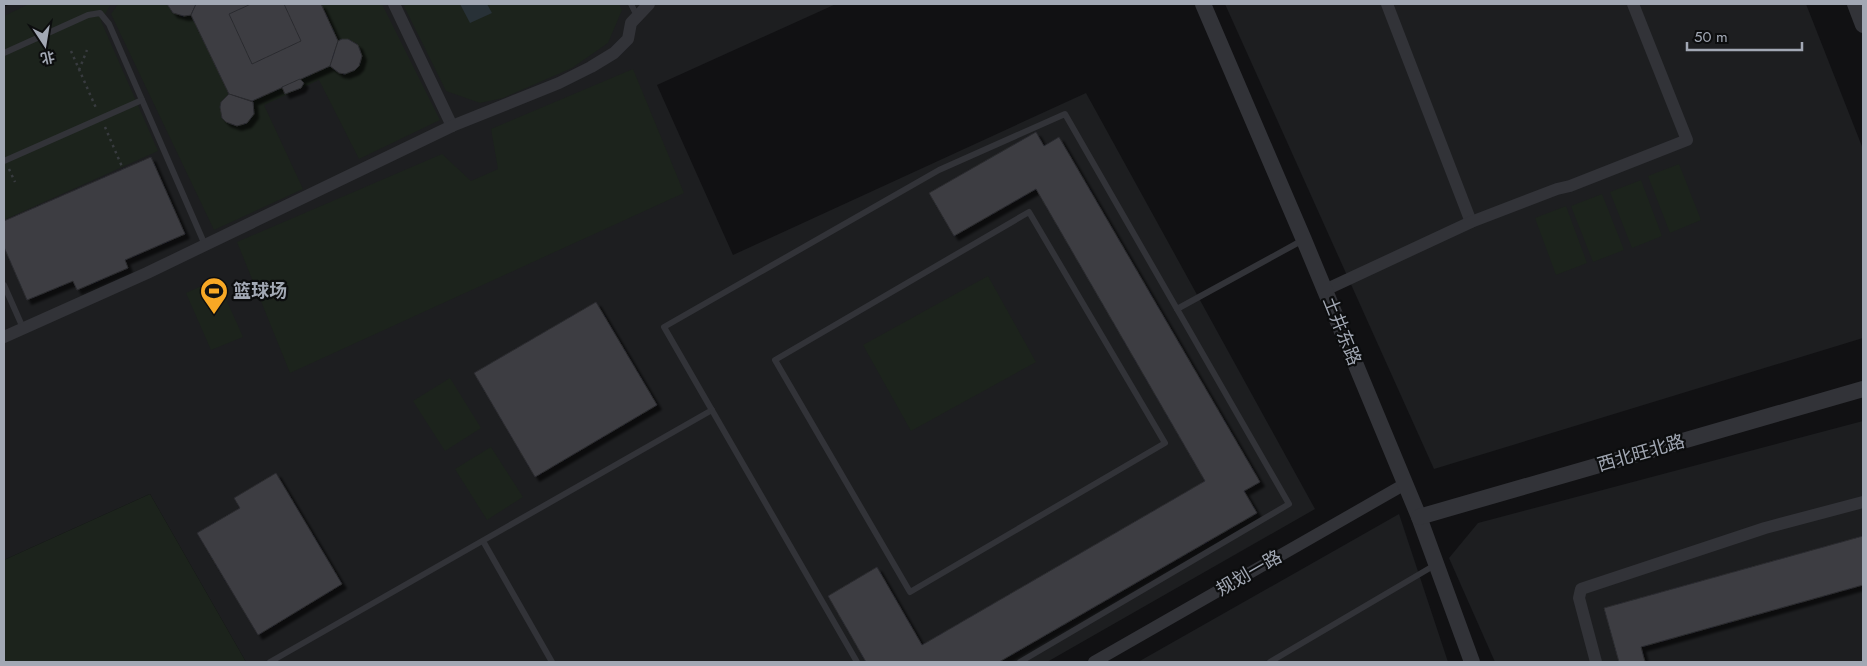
<svg xmlns="http://www.w3.org/2000/svg" width="1867" height="666" font-family="Jost,'Noto Sans SC',sans-serif">
<defs>
<filter id="shadow"><feDropShadow dx="4.5" dy="4.5" stdDeviation="1" flood-color="#0009"/></filter>
</defs>
<rect width="100%" height="100%" fill="#111113"/>
<g fill="#1d1e20">
<path d="M11,4H836L657,85L733,255L1086,93L1315,509L1047,662H246L150,494L4,560V7Z"/>
<path d="M1225,4H1806L1863,149V338L1434,469Z"/>
<path d="M1863,421V662H1495L1449,558L1478,523Z"/>
<path d="M1399,514L1448,662H1138Z"/>
</g>
<g fill="#1c231c">
<path d="M29,4H111L101,21L158,151L4,220V16Z"/>
<path d="M118,4H382L440,120L359,159L319,80L264,105L303,189L214,230L111,14Z"/>
<path d="M403,4H619L622,10L608,43L572,68L503,98L480,103L446,91Z"/>
<path d="M633,69L684,193L290,373L237,242L442,154L471,181L498,169L491,129Z"/>
<path d="M1679,164L1701,220L1670,233L1648,176Z"/>
<path d="M1641,180L1662,236L1632,248L1610,192Z"/>
<path d="M1602,194L1624,250L1593,262L1571,206Z"/>
<path d="M1566,206L1587,263L1556,275L1535,218Z"/>
<path d="M988,276L1036,362L911,431L863,345Z"/>
<path d="M217,279L243,337L211,350L186,293Z"/>
<path d="M450,378L481,428L445,451L413,401Z"/>
<path d="M491,447L523,497L487,520L455,469Z"/>
<path d="M150,494L246,662H4V560Z"/>
</g>
<path fill="#283137" d="M460,4H487L492,13L470,23Z"/>
<g fill="#3d3e43" stroke="#2b2b2f" filter="url(#shadow)">
<path d="M167,4H196L191,15L184,16L173,13Z"/>
<path d="M196,4H321L338,41L330,66L252,101L229,94L191,15Z"/>
<path d="M251,4H284L301,41L252,64L229,14Z"/>
<path d="M342,39H348L358,45L362,56L359,66L355,70L345,74L339,73L330,66L338,41Z"/>
<path d="M300,79L304,83L301,88L285,94L282,87Z"/>
<path d="M229,94L253,102L254,114L247,123L237,126L226,122L222,118L220,107L221,102Z"/>
<path d="M1036,132L1044,146L1059,137L1260,482L1244,491L1257,513L999,662H866L828,596L877,567L922,645L1205,481L1036,189L954,236L929,193Z"/>
<path d="M151,157L185,234L125,260L128,268L77,290L73,281L27,300L4,247V221Z"/>
<path d="M596,302L657,405L535,477L474,373Z"/>
<path d="M276,473L342,584L258,635L197,533L240,508L234,498Z"/>
<path d="M1863,536V585L1641,647L1645,662H1619L1604,608Z"/>
</g>
<g fill="none" stroke-linecap="round" stroke-linejoin="round">
<g stroke="#383b3f" stroke-width="2.5" stroke-dasharray="2.5 4" stroke-linecap="butt">
<path d="M71,51L96,108"/>
<path d="M79,70L87,50"/>
<path d="M105,127L123,169"/>
<path d="M9,169L15,182"/>
</g>
<g stroke="#323338" stroke-width="6">
<path d="M631,4L637,16"/>
<path d="M4,53L88,15L100,13L109,24L205,245"/>
<path d="M4,161L142,100"/>
<path d="M1029,212L1165,443L910,592L775,360Z"/>
<path d="M4,285L23,328"/>
<path d="M1177,309L1303,240"/>
<path d="M483,541L552,662"/>
<path d="M270,662L712,410"/>
<path d="M857,662L664,327L939,170L1065,114L1289,504L1020,662"/>
<path d="M1270,662L1435,565"/>
</g>
<g stroke="#323338" stroke-width="12">
<path d="M394,4L452,126"/>
<path d="M1387,4L1471,222"/>
<path d="M1325,290L1471,222L1557,189L1570,186L1687,140L1633,4"/>
<path d="M4,337L147,273L452,126L559,83L591,67L614,53L628,39L631,23L649,4"/>
<path d="M1094,662L1405,484"/>
<path d="M1596,662L1579,598L1581,589L1765,528L1863,502"/>
</g>
<g stroke="#323338" stroke-width="16">
<path d="M1203,4L1304,240L1419,517L1472,662"/>
<path d="M1855,4L1863,25"/>
<path d="M1419,517L1863,389"/>
</g>
</g>
<defs>
<g id="stadium-pin" transform="scale(1.4375)"><path d="M0 17L-7.5 6A9.5 9.5 0 1 1 7.5 6Z" fill="#f8a825" stroke="#0c0d0e"/><path d="M0-5a6.5 5 0 1 0 0 10a6.5 5 0 1 0 0-10ZM-3.5-1.8h7v3.6h-7Z" fill="#111"/></g>
</defs>
<g fill-rule="evenodd">
<use href="#stadium-pin" x="214" y="291"/>
</g>
<g text-anchor="middle" dominant-baseline="central" stroke-width="4.5" stroke-linejoin="round" paint-order="stroke">
<g font-size="18" font-weight="bold" fill="#a2a8b4" stroke="#0c0d0e" text-anchor="start">
<text x="233" y="291">篮球场</text>
</g>
<g font-size="18" fill="#a2a8b4" stroke="#0c0d0e">
<text transform="translate(1342 331) rotate(68)">土井东路</text>
<text transform="translate(1641 453) rotate(-16)">西北旺北路</text>
<text transform="translate(1249 573) rotate(-30)">规划一路</text>
</g>
</g>
<rect width="1867" height="666" fill="none" stroke="#a2a8b4" stroke-width="10"/>
<g transform="translate(45 45) rotate(168)" stroke="#0c0d0e" stroke-width="4" paint-order="stroke">
<path d="M0-4L9 19L0 12L-9 19Z" fill="#a2a8b4"/>
<text y="-8" font-size="14" font-weight="bold" text-anchor="middle" fill="#a2a8b4">北</text>
</g>
<path d="M1687 42v8h115v-8" fill="none" stroke="#a2a8b4" stroke-width="2.5"/>
<text x="1694" y="42" font-size="15" fill="#a2a8b4" stroke="#0c0d0e" stroke-width="4" paint-order="stroke">50 m</text>
</svg>
